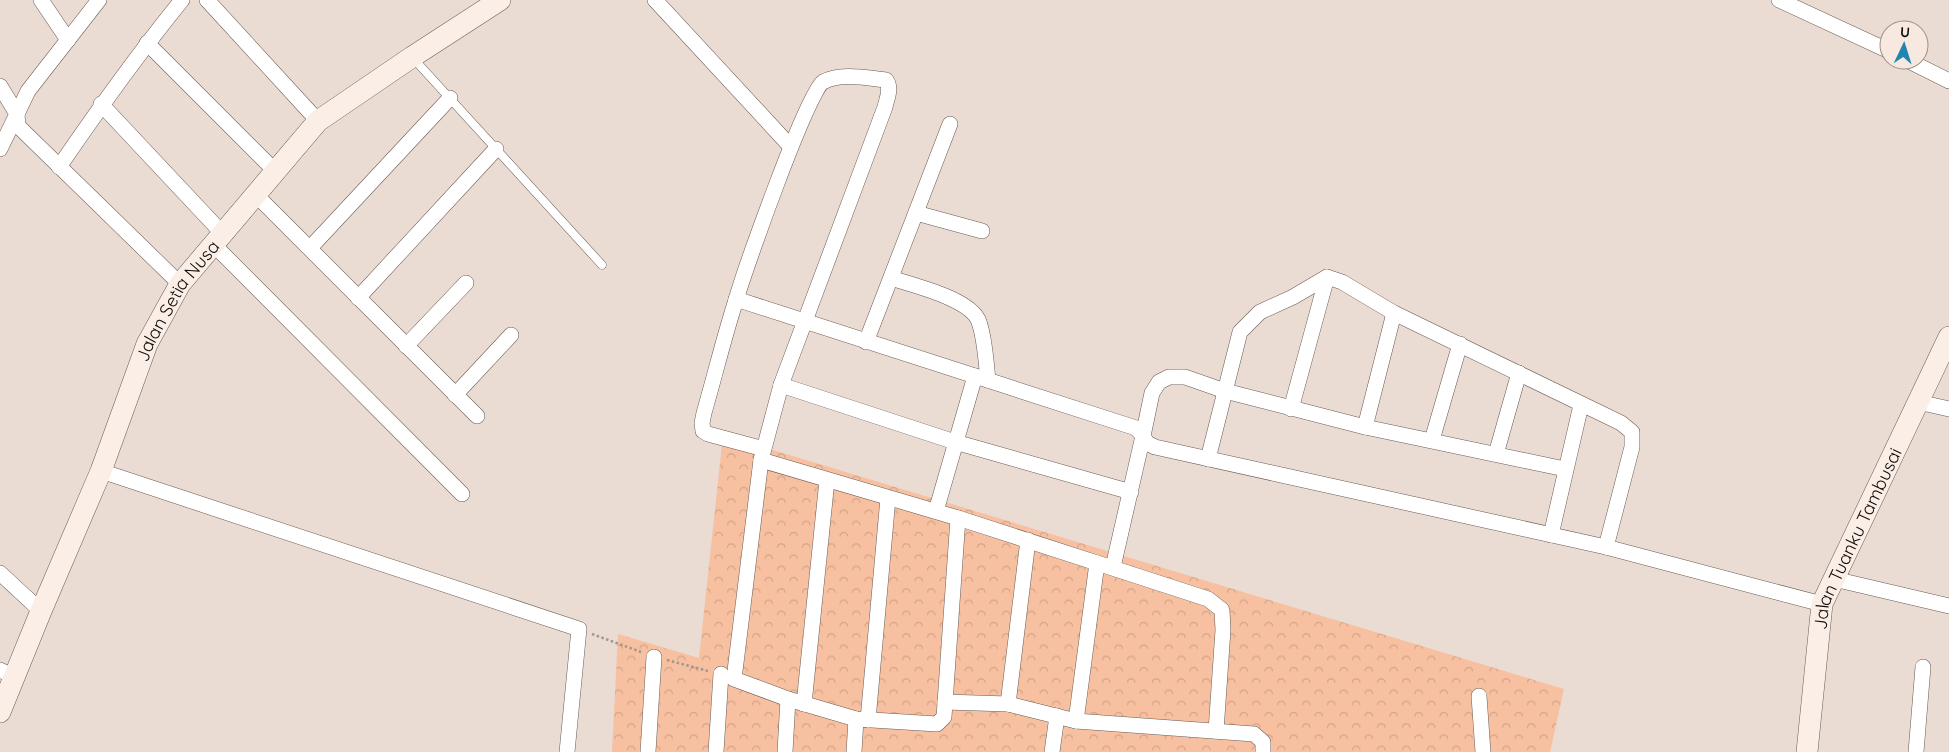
<svg xmlns="http://www.w3.org/2000/svg" width="1949" height="752" font-family="Quicksand,sans-serif">
<defs>
<pattern id="forest-crowns" width="20" height="18" patternUnits="userSpaceOnUse" patternTransform="scale(1.25)"><rect width="20" height="18" fill="#f7c0a0"/><path d="M2 6a3 3 0 1 1 6 0M12 15a3 3 0 1 1 6 0" fill="none" stroke="#d3a488"/></pattern>
</defs>
<rect width="100%" height="100%" fill="#eadbd3"/>
<path fill="url(#forest-crowns)" d="M723,435L1564,689L1550,752H612L618,634L699,658Z"/>
<g fill="none" stroke-linecap="round" stroke-linejoin="round">
<g stroke="#695c55" stroke-width="9">
<path id="lane" d="M413,58L602,265"/>
</g>
<g stroke="#695c55" stroke-width="16">
<g id="street">
<path d="M41,0L68,40"/>
<path d="M99,0L28,91L17,114L18,126L180,284"/>
<path d="M207,0L318,121"/>
<path d="M655,0L791,147"/>
<path d="M1779,0L1889,51"/>
<path d="M147,43L276,172"/>
<path d="M1907,60L1949,81"/>
<path d="M0,86L17,114L0,149"/>
<path d="M101,104L223,234"/>
<path d="M59,167C98,110 138,54 182,0"/>
<path d="M256,195L477,416"/>
<path d="M916,213L982,231"/>
<path d="M214,245L462,494"/>
<path d="M310,248L450,98"/>
<path d="M891,278C912,285 972,299 979,322C985,339 986,362 988,380"/>
<path d="M358,298L496,149"/>
<path d="M736,299L1136,428L1143,436L1113,567"/>
<path d="M866,342L950,124"/>
<path d="M406,346L466,283"/>
<path d="M781,385L955,442L1131,492"/>
<path d="M455,395L511,335"/>
<path d="M1918,402L1949,409"/>
<path d="M1291,409L1327,277"/>
<path d="M1365,427L1394,313"/>
<path d="M1432,440L1460,344"/>
<path d="M764,449L708,434L703,431L702,423L704,413C715,375 724,337 736,300C744,272 808,90 823,82C840,72 867,78 886,80C892,88 887,98 885,107L781,385L761,460L958,518L1097,563"/>
<path d="M1496,454L1519,373"/>
<path d="M1208,459L1240,332L1260,312L1293,297L1327,277L1342,282L1394,313L1621,423L1632,432V447L1606,547"/>
<path d="M761,460L734,679L788,699L856,719L937,724L944,717L958,518"/>
<path d="M1565,469L1365,427L1225,391L1185,377H1169L1159,382L1152,393L1143,436L1147,443L1155,447L1606,547L1822,604"/>
<path d="M101,471L579,629L567,752"/>
<path d="M936,511L975,376"/>
<path d="M1551,535L1581,405"/>
<path d="M0,573L41,611"/>
<path d="M1834,579L1949,606"/>
<path d="M0,670L15,677"/>
<path d="M1479,696L1483,752"/>
<path d="M945,702L1008,704L1076,721L1254,734L1263,742V752"/>
<path d="M804,704L827,480"/>
<path d="M1008,704L1028,540"/>
<path d="M868,720L888,498"/>
<path d="M1076,721L1097,563L1208,599L1222,610L1223,630L1216,731"/>
<path d="M648,752L654,657"/>
<path d="M716,752L721,674"/>
<path d="M785,752L788,699"/>
<path d="M854,752L856,719"/>
<path d="M1052,752L1057,716"/>
<path d="M1916,752L1923,667"/>
</g>
</g>
<g stroke="#695c55" stroke-width="22">
<g id="secondary">
<path id="s1" d="M0,712L41,611L101,471L147,344L180,284L318,121L412,57L500,0"/>
<path id="s2" d="M1807,752L1822,604L1949,337"/>
</g>
</g>
<g stroke="#a19690" stroke-width="2.5" stroke-dasharray="2.5 2.5" stroke-linecap="butt">
<path d="M592,634L641,652"/>
<path d="M667,660L708,671"/>
</g>
<use href="#lane" stroke="#fff" stroke-width="8"/>
<use href="#street" stroke="#fff" stroke-width="15"/>
<use href="#secondary" stroke="#fbeee6" stroke-width="21"/>
</g>
<g text-anchor="middle" dominant-baseline="central" stroke-width="5" stroke-linejoin="round" paint-order="stroke">
<g font-size="18" fill="#110c0a" stroke="#f7e8e0">
<text stroke="none"><textPath href="#s1" startOffset="449">Jalan Setia Nusa</textPath></text>
<text stroke="none"><textPath href="#s2" startOffset="222">Jalan Tuanku Tambusai</textPath></text>
</g>
</g>
<g transform="translate(1904 45) rotate(4)"><circle r="24" fill="#f7e8e0" stroke="#9b908a"/>
<path d="M0-4L9 19L0 12L-9 19Z" fill="#2086af"/>
<text y="-8" font-size="14" font-weight="bold" text-anchor="middle" fill="#110c0a">U</text>
</g>
</svg>
